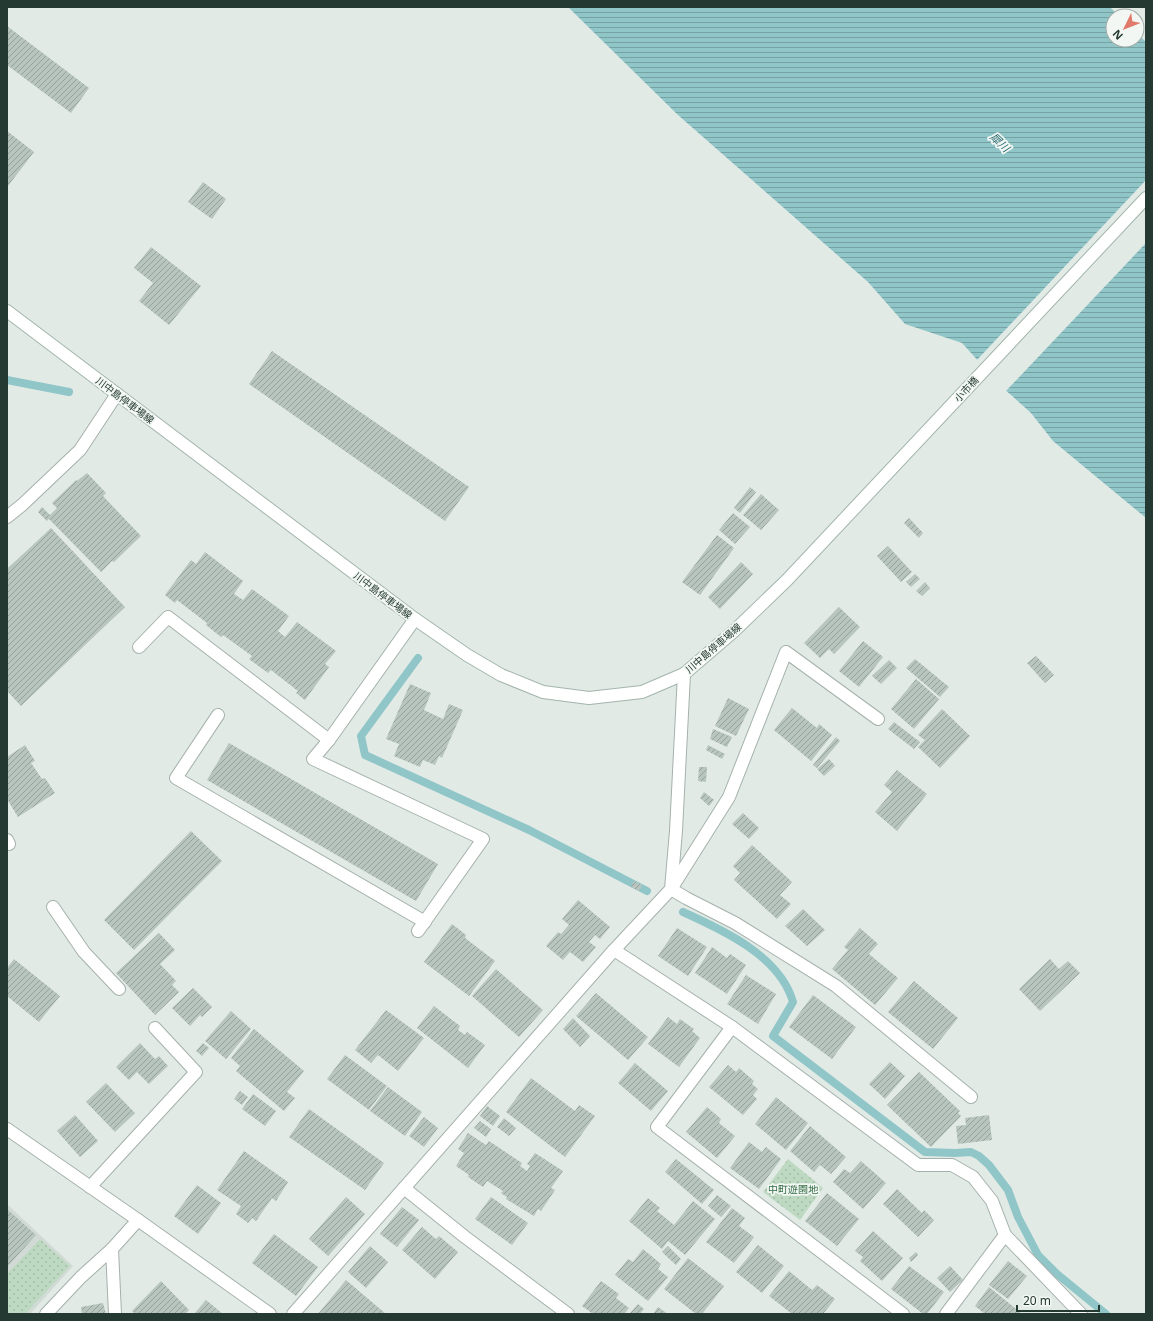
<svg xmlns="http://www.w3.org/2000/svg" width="1153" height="1321" font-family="'Noto Sans','Noto Sans JP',sans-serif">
<defs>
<pattern id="park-dots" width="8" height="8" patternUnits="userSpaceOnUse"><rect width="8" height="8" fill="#bed9c2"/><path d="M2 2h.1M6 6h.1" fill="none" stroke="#a3bba7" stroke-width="1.8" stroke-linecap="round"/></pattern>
<pattern id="water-rules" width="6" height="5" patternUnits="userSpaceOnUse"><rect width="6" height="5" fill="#91c6c9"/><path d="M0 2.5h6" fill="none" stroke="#76a2a4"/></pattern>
<pattern id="building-hatch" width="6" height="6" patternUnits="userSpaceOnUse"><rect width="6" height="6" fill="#b8c5bf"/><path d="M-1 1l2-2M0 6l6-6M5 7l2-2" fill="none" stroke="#95a19c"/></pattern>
</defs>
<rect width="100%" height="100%" fill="#e2eae6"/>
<path fill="#d1dad5" d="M7,1204L73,1266L30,1314H7Z"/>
<g fill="url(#park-dots)">
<path d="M788,1159L823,1188L800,1220L763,1192Z"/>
<path d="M40,1239L70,1266L25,1314H7V1274Z"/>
</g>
<path fill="url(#water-rules)" d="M568,7H1110L1119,16H1113V40H1137V33L1146,42V518L1053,441L1031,413L1002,387L962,343L905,324L868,282L678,115Z"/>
<path fill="#e2eae6" d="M1146,180V243L1005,392L976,361Z"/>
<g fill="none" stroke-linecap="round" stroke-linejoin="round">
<g stroke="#91c6c9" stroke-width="8">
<path d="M7,380L69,392"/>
<path d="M418,658L361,736L365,755L529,830L647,891"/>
<path d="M683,912C723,930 780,956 793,1002L773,1036L925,1152L955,1153L971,1152L979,1156L989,1165L1008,1190L1018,1217L1038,1255L1057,1274L1106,1314"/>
</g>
</g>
<g fill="url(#building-hatch)">
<path d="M7,26L89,88L71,113L7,65Z"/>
<path d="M7,131L34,152L8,186L7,184Z"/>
<path d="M203,182L226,199L212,219L188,202Z"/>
<path d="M151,247L201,286L169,325L139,301L153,283L134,268Z"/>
<path d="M272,351L469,487L445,521L249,384Z"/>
<path d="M87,473L106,493L103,496L141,536L114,562L112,561L101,572L49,519L47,521L38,512L42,507L50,515L57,508L52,503L76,480L77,481Z"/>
<path d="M750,487L756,492L740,513L734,508Z"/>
<path d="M761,494L779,510L761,530L743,515Z"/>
<path d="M733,513L750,527L735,544L719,530Z"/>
<path d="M909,518L923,533L919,538L904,523Z"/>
<path d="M51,528L125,607L21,706L7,691V569Z"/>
<path d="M717,535L734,548L700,595L682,582Z"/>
<path d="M888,546L912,572L901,582L877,556Z"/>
<path d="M205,552L243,581L234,594L243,600L252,589L289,616L278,631L285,637L297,622L336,651L325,664L329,667L305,700L296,693L298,691L271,670L268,673L249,659L252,656L223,635L221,637L206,625L207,623L177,600L175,603L165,595L191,560L196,564Z"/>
<path d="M741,562L753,574L720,609L708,597Z"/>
<path d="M915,574L920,579L911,587L906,582Z"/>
<path d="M925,582L930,588L922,596L916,591Z"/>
<path d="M839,607L860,627L834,654L829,649L820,658L804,643Z"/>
<path d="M863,641L883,657L859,687L839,671Z"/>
<path d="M1036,656L1054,675L1045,683L1027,663Z"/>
<path d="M915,659L949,687L940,697L906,668Z"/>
<path d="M889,660L897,668L881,684L872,676Z"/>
<path d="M916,679L939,699L914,729L891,709Z"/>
<path d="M410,684L431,693L424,710L443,719L449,704L463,710L442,758L439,756L435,765L423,760L420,767L394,756L399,744L386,739Z"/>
<path d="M728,698L749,709L736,736L715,726Z"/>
<path d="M792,708L817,728L819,724L832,735L811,761L774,730Z"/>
<path d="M942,709L970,736L940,768L918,747L925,740L918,735Z"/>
<path d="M894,722L920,742L914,749L888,729Z"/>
<path d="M713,729L732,737L727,747L710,739Z"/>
<path d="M836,737L840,741L817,768L813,765Z"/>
<path d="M229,743L438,864L416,901L207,780Z"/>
<path d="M25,745L35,761L31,763L42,779L45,778L55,793L18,817L7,799V757Z"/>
<path d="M708,745L725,754L722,759L706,750Z"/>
<path d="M829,759L835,766L824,776L817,769Z"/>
<path d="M699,767H707L706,782L698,781Z"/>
<path d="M897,770L927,794L897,831L875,812L892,792L884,785Z"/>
<path d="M704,792L714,800L709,806L700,798Z"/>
<path d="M743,813L759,828L749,839L732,824Z"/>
<path d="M191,831L222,861L134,950L104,920Z"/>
<path d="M752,845L792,882L780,895L791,904L777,919L734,880L740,873L733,866Z"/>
<path d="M634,881L642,885L639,891L631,887Z"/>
<path d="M578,900L610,927L600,939L595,935L589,942L596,947L583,962L570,952L563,960L546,946L558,932L561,934L569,925L562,919Z"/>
<path d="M803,909L825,930L807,946L785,926Z"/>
<path d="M452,924L466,935L465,938L495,961L469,996L424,962Z"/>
<path d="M677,928L707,947L688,976L658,956Z"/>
<path d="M860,928L878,944L869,954L898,978L875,1005L832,969L848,950L844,947Z"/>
<path d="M159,933L175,950L160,964L176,981L172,985L179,992L155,1015L116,973Z"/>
<path d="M712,947L727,958L730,954L746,965L727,994L695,973Z"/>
<path d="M14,959L60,996L39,1022L7,996V968Z"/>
<path d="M1050,959L1059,969L1068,961L1080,973L1040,1011L1019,989Z"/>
<path d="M496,969L543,1010L519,1037L472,996Z"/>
<path d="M746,975L776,994L758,1024L727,1004Z"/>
<path d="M914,981L958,1018L933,1049L888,1012Z"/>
<path d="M193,988L212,1007L202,1017L200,1015L190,1026L172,1008Z"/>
<path d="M596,993L648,1037L628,1060L576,1016Z"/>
<path d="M813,995L856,1027L832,1059L789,1027Z"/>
<path d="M434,1006L460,1026L458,1030L465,1035L467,1032L485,1045L468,1068L417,1028Z"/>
<path d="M386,1010L424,1038L398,1071L378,1055L371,1063L355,1050Z"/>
<path d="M231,1011L251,1029L226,1059L205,1041Z"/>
<path d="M668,1017L677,1024L680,1019L694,1029L692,1031L700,1038L679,1067L648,1044Z"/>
<path d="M573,1018L590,1036L580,1047L563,1029Z"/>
<path d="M254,1029L304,1071L287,1092L295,1098L284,1111L236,1071L240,1066L231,1058Z"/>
<path d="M140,1043L155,1059L159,1056L168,1066L149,1084L137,1072L129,1080L116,1067Z"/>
<path d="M203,1043L209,1048L202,1056L196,1051Z"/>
<path d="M345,1055L387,1086L369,1110L327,1079Z"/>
<path d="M890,1062L905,1076L885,1099L869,1084Z"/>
<path d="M635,1063L668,1091L651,1111L618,1083Z"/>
<path d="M728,1065L736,1072L739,1068L754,1081L752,1084L758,1089L753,1095L757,1099L743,1115L709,1087Z"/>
<path d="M919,1072L960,1111L958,1113L961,1116L931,1147L887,1105Z"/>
<path d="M531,1078L575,1111L579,1105L595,1116L565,1157L506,1112Z"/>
<path d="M106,1083L135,1113L115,1132L86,1102Z"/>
<path d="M388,1087L422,1112L405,1136L370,1111Z"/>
<path d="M240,1091L248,1097L242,1105L234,1099Z"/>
<path d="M253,1094L276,1111L265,1126L242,1109Z"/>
<path d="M776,1097L808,1123L786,1150L755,1124Z"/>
<path d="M487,1106L500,1116L493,1126L480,1116Z"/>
<path d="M707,1107L721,1119L719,1123L735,1136L717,1158L686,1132Z"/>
<path d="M309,1109L384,1163L365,1190L289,1137Z"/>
<path d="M75,1115L98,1141L80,1157L57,1131Z"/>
<path d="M989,1115L992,1140L958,1144L956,1126L966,1125L965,1118Z"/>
<path d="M424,1117L438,1128L424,1147L409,1136Z"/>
<path d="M504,1118L516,1128L509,1136L497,1127Z"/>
<path d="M480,1121L491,1129L486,1137L474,1128Z"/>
<path d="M810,1126L846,1157L831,1174L820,1165L814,1172L790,1151Z"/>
<path d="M468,1133L486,1145L489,1141L522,1163L520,1166L527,1171L530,1166L527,1164L535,1153L563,1171L551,1188L555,1190L541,1211L538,1209L534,1216L506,1199L507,1197L501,1193L503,1191L487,1181L483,1187L468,1177L469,1175L456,1166L464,1153L458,1149Z"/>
<path d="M749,1142L762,1152L766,1147L781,1159L759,1189L730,1168Z"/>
<path d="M244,1151L288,1182L276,1201L272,1198L256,1221L252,1218L248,1223L236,1214L241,1206L217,1190Z"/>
<path d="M676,1159L714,1190L702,1204L665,1172Z"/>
<path d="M861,1161L886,1183L863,1209L833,1182L844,1169L850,1173Z"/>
<path d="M197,1185L221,1203L198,1234L174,1216Z"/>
<path d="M897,1189L922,1213L924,1210L934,1220L918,1237L883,1204Z"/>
<path d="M827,1193L859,1219L837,1246L805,1221Z"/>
<path d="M717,1195L731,1206L721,1217L708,1206Z"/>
<path d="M346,1197L365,1214L328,1256L309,1239Z"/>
<path d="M491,1197L528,1223L512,1245L475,1219Z"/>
<path d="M648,1198L660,1208L657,1211L674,1225L693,1201L715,1219L685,1255L668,1241L662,1249L629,1221Z"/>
<path d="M402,1207L419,1220L397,1247L380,1234Z"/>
<path d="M732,1208L745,1218L739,1226L754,1237L734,1263L706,1242Z"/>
<path d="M7,1209L36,1235L7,1267Z"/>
<path d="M422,1227L436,1239L439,1236L458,1252L435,1279L402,1250Z"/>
<path d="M873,1231L903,1258L882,1281L860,1261L863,1257L855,1251Z"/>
<path d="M274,1234L318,1267L296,1296L252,1263Z"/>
<path d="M758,1245L784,1266L762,1293L736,1272Z"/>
<path d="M370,1246L388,1262L366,1288L348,1272Z"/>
<path d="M668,1246L681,1259L676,1265L662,1252Z"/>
<path d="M643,1249L661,1264L658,1269L668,1277L648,1301L615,1275L628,1259L633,1262Z"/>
<path d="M916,1252L918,1255L911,1262L909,1258Z"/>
<path d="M688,1258L724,1286L702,1314H696L664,1289Z"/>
<path d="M1008,1261L1027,1276L1008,1299L989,1285Z"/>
<path d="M909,1266L944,1292L927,1314H923L891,1289Z"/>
<path d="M950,1266L963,1280L950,1292L937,1278Z"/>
<path d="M789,1271L812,1290L817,1285L835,1299L823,1314H792L769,1296Z"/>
<path d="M346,1280L386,1314H318Z"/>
<path d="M161,1281L189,1310L185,1314H135L132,1311Z"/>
<path d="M601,1281L619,1294L616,1298L629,1308L624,1314H593L582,1306Z"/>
<path d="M989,1287L1020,1312L1019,1314H985L975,1306Z"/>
<path d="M206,1300L223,1314H194Z"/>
<path d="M103,1303L106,1314H82L81,1307Z"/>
<path d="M638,1304L644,1309L640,1314H629Z"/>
<path d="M658,1307L668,1314H653Z"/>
</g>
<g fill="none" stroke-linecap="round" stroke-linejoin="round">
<g stroke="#a5b1ac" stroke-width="14">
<g id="lane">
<path d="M218,715L176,778L425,922"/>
<path d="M53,907L84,952L119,989"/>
<path d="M90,1187L196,1072L155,1028"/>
<path d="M1005,1235L1081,1314"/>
<path d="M46,1314L81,1277L112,1249"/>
<path d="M115,1314L112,1249L138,1220"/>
</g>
</g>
<g stroke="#a5b1ac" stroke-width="14">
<g id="street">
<path d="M7,517L22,505L80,450L117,394"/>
<path d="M415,619L329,740L313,759L483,839L418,931"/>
<path d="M139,647L168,617L329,740"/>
<path d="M878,719L786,652L729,797L671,889L686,898L735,923L836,986L971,1097"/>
<path d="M7,840L9,844"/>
<path d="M614,950L732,1027L918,1165H952L973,1177L992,1201L1005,1235L946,1314"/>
<path d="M732,1027L657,1127L903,1314"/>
<path d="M7,1129L138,1220L270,1314"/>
<path d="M404,1188L465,1237L568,1314"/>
<path d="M293,1314L614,950L671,889L676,831L684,674"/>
</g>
</g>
<g stroke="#a2b5ac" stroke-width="14">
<path id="secondary" d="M7,311L415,619L467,655L501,675L543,692L589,698L642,692L684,674L733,632L787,580L1146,198"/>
</g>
<use href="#lane" stroke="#fff" stroke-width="12"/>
<use href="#street" stroke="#fff" stroke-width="12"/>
<use href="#secondary" stroke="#fff" stroke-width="12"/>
</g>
<g text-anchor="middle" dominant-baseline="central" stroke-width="3.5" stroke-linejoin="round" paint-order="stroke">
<g font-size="10" fill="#243931" stroke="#f2f7f4">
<text transform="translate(966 389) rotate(-47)">小市橋</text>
<text transform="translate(125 400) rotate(37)">川中島停車場線</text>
<text transform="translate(383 595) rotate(37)">川中島停車場線</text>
<text transform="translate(713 648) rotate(-41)">川中島停車場線</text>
</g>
<g font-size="10" fill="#336b43" stroke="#f2f7f4">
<text x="793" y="1189">中町遊園地</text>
</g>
<g font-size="11" font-style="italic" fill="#26696e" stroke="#f2f7f4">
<text transform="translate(1000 142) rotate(43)">犀川</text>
</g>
</g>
<rect width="1153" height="1321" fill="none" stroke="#243931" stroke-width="16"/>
<g transform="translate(1125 28) rotate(227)"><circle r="19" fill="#f2f7f4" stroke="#a0aba6"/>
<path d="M0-3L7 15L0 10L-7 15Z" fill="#e17a6a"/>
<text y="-6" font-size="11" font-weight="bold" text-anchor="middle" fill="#243931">N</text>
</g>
<path d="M1017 1305v6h82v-6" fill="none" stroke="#243931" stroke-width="2"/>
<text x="1023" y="1305" font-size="12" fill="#243931" stroke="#f2f7f4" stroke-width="3" paint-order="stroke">20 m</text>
</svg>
